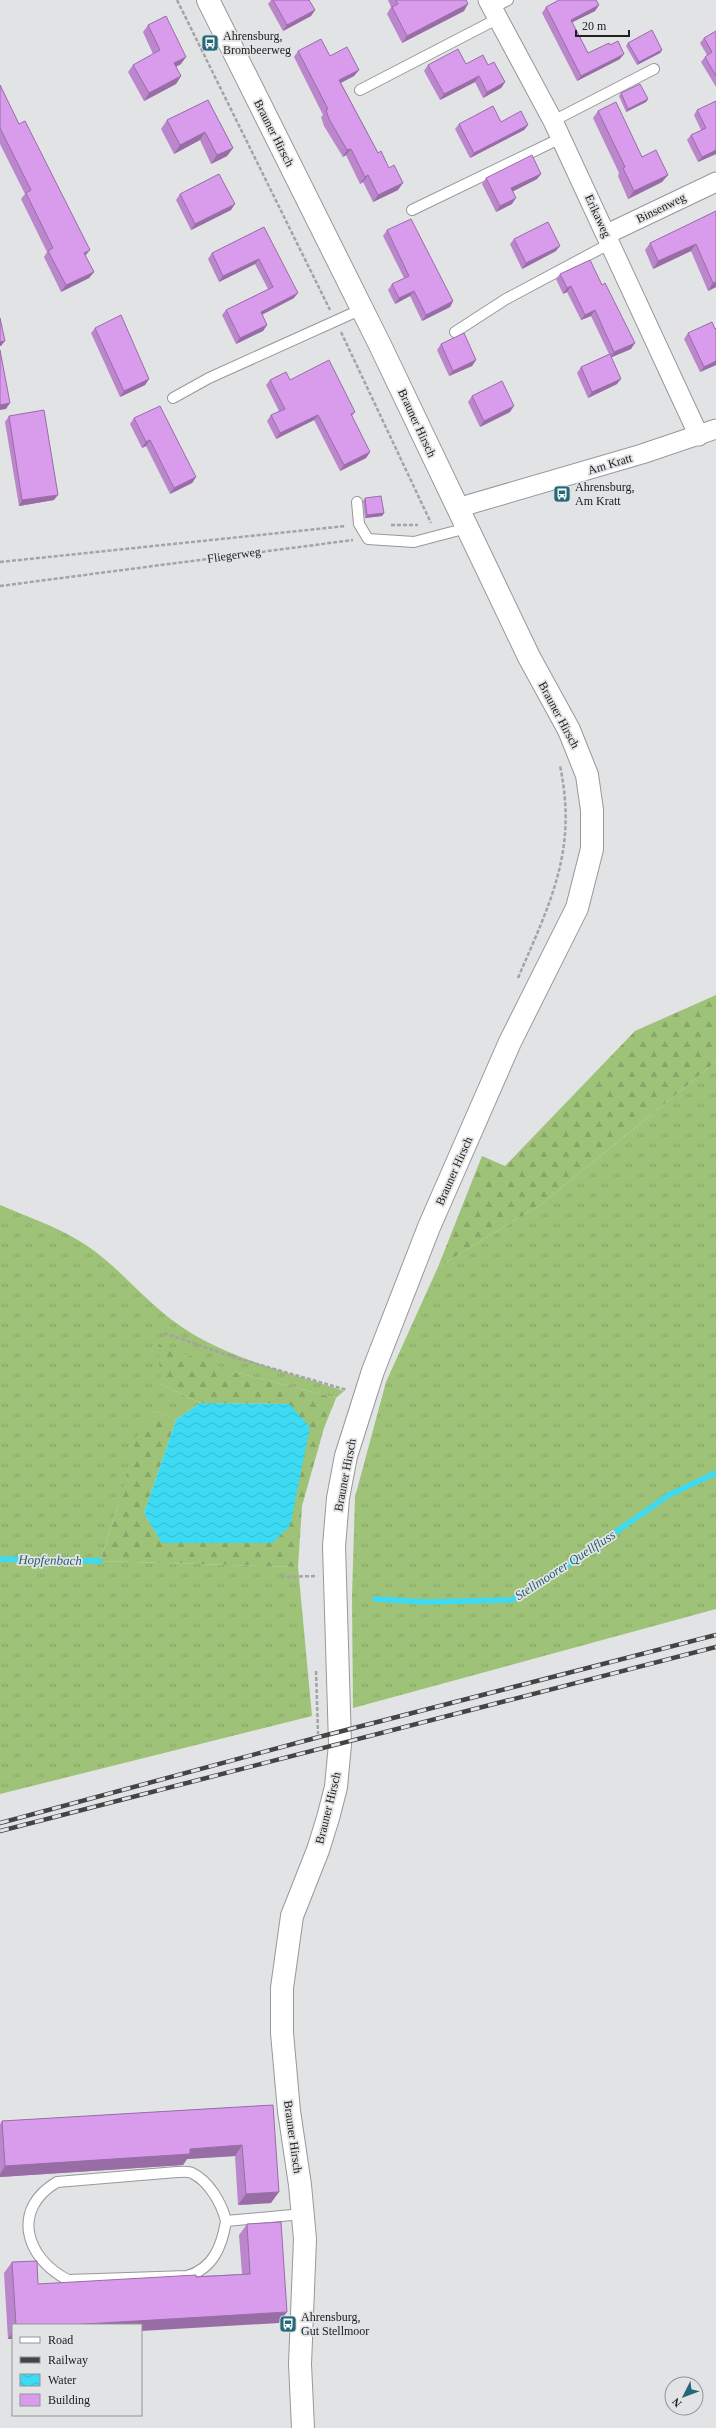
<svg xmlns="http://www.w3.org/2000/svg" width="716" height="2428" font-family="'Times New Roman',serif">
<defs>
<pattern id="grass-tufts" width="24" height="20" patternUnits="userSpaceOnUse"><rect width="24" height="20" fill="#9ec277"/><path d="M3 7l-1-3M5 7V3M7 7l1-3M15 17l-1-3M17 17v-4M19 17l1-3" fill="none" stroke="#88a667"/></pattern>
<pattern id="forest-firs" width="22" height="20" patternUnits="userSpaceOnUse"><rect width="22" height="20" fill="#9ec277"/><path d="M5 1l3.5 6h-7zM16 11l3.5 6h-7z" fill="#88a667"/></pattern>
<pattern id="water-waves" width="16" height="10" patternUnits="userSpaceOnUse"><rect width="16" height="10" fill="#3cdaf3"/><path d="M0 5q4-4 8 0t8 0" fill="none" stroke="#34bbd0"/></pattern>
</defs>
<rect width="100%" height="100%" fill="#e2e3e5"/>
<g fill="url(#grass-tufts)">
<path d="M716,1062V1609L353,1708L352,1597L355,1497L386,1382L438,1267L540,1205Z"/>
<path d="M0,1205C35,1220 73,1232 102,1257C129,1279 151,1306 179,1325C225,1358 291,1373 344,1391L336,1398L234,1372L161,1384L200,1403L176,1420L155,1411L119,1503L100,1561L298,1567L312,1716L0,1794Z"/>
</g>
<g fill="url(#forest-firs)">
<path d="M716,995V1062L540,1205L438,1267L482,1156L505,1166L635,1031Z"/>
<path d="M158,1344L234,1372L336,1398L324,1428L302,1506L298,1567L100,1561L119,1503L137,1436L155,1411L176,1420L144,1513L162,1542L289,1404L200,1403L161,1384Z"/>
</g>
<path fill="url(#water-waves)" d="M200,1403L289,1404L310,1427L290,1526L272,1543H162L144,1513L176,1420Z"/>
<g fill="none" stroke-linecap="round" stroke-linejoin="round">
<g stroke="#3cdaf3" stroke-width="5.5">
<path d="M0,1559L100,1561"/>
<path d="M375,1599L426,1602L512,1600L564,1568L669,1495L716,1473"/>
</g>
<g stroke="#979899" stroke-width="12">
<g id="lane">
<path d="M493,8L508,0"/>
<path d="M360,90L499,18"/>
<path d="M553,121L654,69"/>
<path d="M412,210L561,138"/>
<path d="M455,332L506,299L611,243"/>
<path d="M173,398L209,378L362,309"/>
<path d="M357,502L359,524L368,539L414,542L467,528"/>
<path d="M226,2221C222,2246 213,2269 187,2276L68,2280C25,2258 11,2209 57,2182L177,2172C181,2172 188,2171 192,2173C209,2181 222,2204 226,2221L303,2214"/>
</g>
</g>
<g stroke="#979899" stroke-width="21">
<g id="street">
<path d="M488,0L553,121L699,436"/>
<path d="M607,234L716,182"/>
<path d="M457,508L642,454L716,429"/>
</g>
</g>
<g stroke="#979899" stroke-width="24">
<path id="secondary" d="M208,0L380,345L529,657L569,730L587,775L592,810V849L577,908L510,1042L429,1227L373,1371L346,1456L338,1498L334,1546L340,1744L336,1787L328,1818L318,1850L292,1916L282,1988V2033L289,2111L300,2185L305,2239L300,2364L303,2428"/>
</g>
<g stroke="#a3a4a6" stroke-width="2.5" stroke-dasharray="4 2" stroke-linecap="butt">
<path d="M177,0L330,310"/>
<path d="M341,332L431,523"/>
<path d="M391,525H418"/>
<path d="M0,562L346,526"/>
<path d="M0,586L353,540"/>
<path d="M518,978C550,903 578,850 560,766"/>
<path d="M164,1333L233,1357L347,1390"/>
<path d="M281,1577L316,1576"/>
<path d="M316,1671L318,1734"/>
</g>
<use href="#lane" stroke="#fff" stroke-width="10"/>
<use href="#street" stroke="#fff" stroke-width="19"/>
<use href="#secondary" stroke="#fff" stroke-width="22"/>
<g stroke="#444445" stroke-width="4.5">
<g id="rail">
<path d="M0,1823L319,1737L716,1635"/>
<path d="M0,1831L716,1647"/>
</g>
</g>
<use href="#rail" stroke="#e2e3e5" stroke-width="3" stroke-dasharray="9" stroke-linecap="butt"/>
</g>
<g fill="#bb86cc">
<path d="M271,0H309L315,10L311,16L283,31L268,4Z"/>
<path d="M388,0H466L464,11L402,43L387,14L391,7Z"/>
<path d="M599,5L595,11L572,22L588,53L610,45L620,59L577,81L542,13L546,7Z"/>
<path d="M148,25L181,64L176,67L181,76L176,84L144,101L128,72L133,65L153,54L143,32Z"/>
<path d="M716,31V87L701,62L705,57L707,55L700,43L704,38Z"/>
<path d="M628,43L662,50L660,53L637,65L626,46Z"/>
<path d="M298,51L330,56L359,70L354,76L341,83L398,190L373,202L363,182L360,184L346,155L343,157L324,126L321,117L323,115L294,57Z"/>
<path d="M466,64L488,65L505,82L501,88L483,98L475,82L440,100L424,71L428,65Z"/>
<path d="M0,85L19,124L94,272L89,278L61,292L44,257L47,252L21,199L25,194L0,144Z"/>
<path d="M621,93L648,99L646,102L626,112L619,96Z"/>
<path d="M208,100L233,148L227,156L211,164L200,140L174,154L161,129L167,120Z"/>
<path d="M716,101V154L698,162L687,140L691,135L701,130L694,115L697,110Z"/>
<path d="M598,111L642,157L668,175L662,182L628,199L618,176L619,173L593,118Z"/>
<path d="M501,122L528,125L524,130L470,158L455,129L459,124Z"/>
<path d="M541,174L537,179L513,191L512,204L496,212L482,184L486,178Z"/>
<path d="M180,194L231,210L191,230L176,200Z"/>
<path d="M716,211V287L708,291L691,251L653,269L645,250L650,243Z"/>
<path d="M264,227L294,298L262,315L267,325L263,331L236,344L222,315L226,310L268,289L255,264L219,282L208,259L212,253Z"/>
<path d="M387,230L453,301L450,307L422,321L410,296L395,304L388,290L392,284L404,278L383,236Z"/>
<path d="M514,239L556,251L522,269L510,244Z"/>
<path d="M590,260L631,349L611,357L617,384L588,398L577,373L581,367L609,354L591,316L581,320L567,292L563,294L556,279L560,274Z"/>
<path d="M95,328L149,379L145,385L120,397L91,333Z"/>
<path d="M716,328V365L700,372L684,339L688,333Z"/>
<path d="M441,344L476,360L472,366L449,376L437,350Z"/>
<path d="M270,380H290L355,412L352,416L370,452L366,458L340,471L314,420L276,439L267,421L271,415L279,411L266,385Z"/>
<path d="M472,396L510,412L480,427L468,402Z"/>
<path d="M9,416L54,500L19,506L5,422Z"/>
<path d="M134,418L196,477L192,483L170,494L146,446L142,448L130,424Z"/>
<path d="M365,498L384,513L382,516L365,518L363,501Z"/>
<path d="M273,2105L271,2203L238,2205L235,2156L187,2159L183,2165L0,2177V2124L2,2121Z"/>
<path d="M247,2224L279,2323L141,2325H13V2339H8L4,2273L12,2262L38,2284L242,2274L239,2235Z"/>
</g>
<g fill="#986da6">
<path d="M468,4L464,11L402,43L407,36Z"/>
<path d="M599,5L595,11L567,25L571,20Z"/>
<path d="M315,10L311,16L283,31L287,25Z"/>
<path d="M662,50L660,53L637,65L639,62Z"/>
<path d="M624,54L620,59L577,81L581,76Z"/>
<path d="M186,57L181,64L169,70L174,63Z"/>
<path d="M359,70L354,76L334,86L339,80Z"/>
<path d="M181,76L176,84L144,101L149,93Z"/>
<path d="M479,76L475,82L440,100L444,94Z"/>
<path d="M505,82L501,88L483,98L487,92Z"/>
<path d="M648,99L646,102L626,112L628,109Z"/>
<path d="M528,125L524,130L470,158L474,153Z"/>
<path d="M205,132L200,140L174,154L180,145Z"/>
<path d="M233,148L227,156L211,164L217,155Z"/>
<path d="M351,149L346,155L343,157L347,150Z"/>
<path d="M716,150V154L698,162L702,157Z"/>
<path d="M541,174L537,179L508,194L511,188Z"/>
<path d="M368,175L363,182L360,184L365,177Z"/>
<path d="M668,175L662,182L628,199L634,191Z"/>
<path d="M403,183L398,190L373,202L378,195Z"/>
<path d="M516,198L512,204L496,212L500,206Z"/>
<path d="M235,204L231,210L191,230L195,224Z"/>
<path d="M696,244L691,251L653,269L658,261Z"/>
<path d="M560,246L556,251L522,269L526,263Z"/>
<path d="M90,250L85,256L84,253Z"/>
<path d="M259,259L255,264L219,282L223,276Z"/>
<path d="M94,272L89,278L61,292L66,285Z"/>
<path d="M716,282V287L708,291L713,283Z"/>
<path d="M571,286L567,292L563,294L567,288Z"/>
<path d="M414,291L410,296L395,304L399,298Z"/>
<path d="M298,293L294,298L257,317L261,312Z"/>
<path d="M453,301L450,307L422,321L426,315Z"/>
<path d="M595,310L591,316L581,320L585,315Z"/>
<path d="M267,325L263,331L236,344L240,338Z"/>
<path d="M5,341L1,346H0V342Z"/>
<path d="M635,343L631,349L610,358L614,352Z"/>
<path d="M476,360L472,366L449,376L453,371Z"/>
<path d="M716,361V365L700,372L704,367Z"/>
<path d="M149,379L145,385L120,397L124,391Z"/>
<path d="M621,379L617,384L588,398L592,392Z"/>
<path d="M10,403L6,409L0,410V405Z"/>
<path d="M514,406L510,412L480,427L484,421Z"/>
<path d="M318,415L314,420L276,439L280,433Z"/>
<path d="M150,440L146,446L142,448L146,442Z"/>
<path d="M370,452L366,458L340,471L344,465Z"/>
<path d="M196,477L192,483L170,494L174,488Z"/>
<path d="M58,495L54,500L19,506L22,500Z"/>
<path d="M384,513L382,516L365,518L367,515Z"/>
<path d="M242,2145L235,2156L187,2159L183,2165L0,2177V2174L5,2166L190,2149Z"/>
<path d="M279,2192L271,2203L238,2205L246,2194Z"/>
<path d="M287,2312L279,2323L141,2331V2325H69Z"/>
<path d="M13,2332V2339H8Z"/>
</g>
<g fill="#d99ced" stroke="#986da6">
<path d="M273,0H309L315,10L287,25Z"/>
<path d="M396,0H466L468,4L407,36L392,7L398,4Z"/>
<path d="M559,0H596L599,5L571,20L588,53L609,43L610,45L618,41L624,54L581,76L546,7Z"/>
<path d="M166,16L186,57L174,63L181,76L149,93L133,65L160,50L148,25Z"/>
<path d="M652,30L662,50L639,62L628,43Z"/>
<path d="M716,31V76L705,57L712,52L704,38Z"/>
<path d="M321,39L330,56L347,47L359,70L339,80L378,153L381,151L389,168L394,165L403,183L378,195L368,175L365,177L351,149L347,150L329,119L326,110L328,109L298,51Z"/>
<path d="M458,49L466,64L483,55L488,65L494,62L505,82L487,92L479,76L444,94L428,65Z"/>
<path d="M640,84L648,99L628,109L621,93Z"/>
<path d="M0,85L19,124L25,121L90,250L84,253L94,272L66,285L48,251L53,248L26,193L31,190L0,128Z"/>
<path d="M208,100L233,148L217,155L205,132L180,145L167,120Z"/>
<path d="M716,101V150L702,157L691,135L706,128L697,110Z"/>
<path d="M616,102L642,157L656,150L668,175L634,191L623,168L625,167L598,111Z"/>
<path d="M493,106L501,122L521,111L528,125L474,153L459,124Z"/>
<path d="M532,155L541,174L511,188L516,198L500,206L486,178Z"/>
<path d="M219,174L235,204L195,224L180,194Z"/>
<path d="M716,211V282L713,283L696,244L658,261L650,243Z"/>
<path d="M411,219L453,301L426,315L414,291L399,298L392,284L409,276L387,230Z"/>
<path d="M548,222L560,246L526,263L514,239Z"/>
<path d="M264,227L298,293L261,312L267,325L240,338L226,310L273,287L259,259L223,276L212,253Z"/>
<path d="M590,260L602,285L605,283L635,343L614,352L595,310L585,315L571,286L567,288L560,274Z"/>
<path d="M121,315L149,379L124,391L95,328Z"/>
<path d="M0,318L5,341L0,342Z"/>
<path d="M712,322L715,329L716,328V361L704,367L688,333Z"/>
<path d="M464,333L476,360L453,371L441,344Z"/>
<path d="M0,350L10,403L0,405Z"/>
<path d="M610,354L621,379L592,392L581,367Z"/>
<path d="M329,360L355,412L351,414L370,452L344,465L318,415L280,433L271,415L285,409L270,380L286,372L290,380Z"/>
<path d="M502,381L514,406L484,421L472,396Z"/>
<path d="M160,406L196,477L174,488L150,440L146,442L134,418Z"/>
<path d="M44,410L58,495L22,500L9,416Z"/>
<path d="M381,496L384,513L367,515L365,498Z"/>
<path d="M273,2105L279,2192L246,2194L242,2145L190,2149V2154L5,2166L2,2121Z"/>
<path d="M281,2222L287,2312L69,2325H16L12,2262L37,2261L38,2284L196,2275V2277L250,2274L247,2224Z"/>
</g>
<defs>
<g id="bus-square" transform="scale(0.9)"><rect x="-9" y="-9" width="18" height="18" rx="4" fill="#246879" stroke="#e2e3e5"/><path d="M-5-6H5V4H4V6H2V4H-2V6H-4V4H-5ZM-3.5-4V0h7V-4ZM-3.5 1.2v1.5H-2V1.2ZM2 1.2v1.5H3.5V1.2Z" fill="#fff"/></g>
</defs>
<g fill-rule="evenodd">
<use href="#bus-square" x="210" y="43"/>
<use href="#bus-square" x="562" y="494"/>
<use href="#bus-square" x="288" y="2324"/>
</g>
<g text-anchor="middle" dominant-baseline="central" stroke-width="3.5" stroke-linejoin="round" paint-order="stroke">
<g font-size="12" fill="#202021" stroke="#e2e3e5" text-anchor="start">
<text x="223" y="36">Ahrensburg,<tspan x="223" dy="14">Brombeerweg</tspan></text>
<text x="575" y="487">Ahrensburg,<tspan x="575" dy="14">Am Kratt</tspan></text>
<text x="301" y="2317">Ahrensburg,<tspan x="301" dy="14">Gut Stellmoor</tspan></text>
</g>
<g font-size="12" fill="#202021" stroke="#e2e3e5">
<text transform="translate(274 133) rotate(63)">Brauner Hirsch</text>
<text transform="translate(661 208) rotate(-26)">Binsenweg</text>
<text transform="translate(598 216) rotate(65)">Erikaweg</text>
<text transform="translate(417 423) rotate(65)">Brauner Hirsch</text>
<text transform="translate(610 464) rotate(-17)">Am Kratt</text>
<text transform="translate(234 555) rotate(-8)">Fliegerweg</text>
<text transform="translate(559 715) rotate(62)">Brauner Hirsch</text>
<text transform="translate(454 1171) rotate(-66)">Brauner Hirsch</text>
<text transform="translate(345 1475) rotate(-79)">Brauner Hirsch</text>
<text transform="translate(328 1808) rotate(-76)">Brauner Hirsch</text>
<text transform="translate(293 2137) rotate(82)">Brauner Hirsch</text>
</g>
<g font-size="13" font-style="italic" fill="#23606a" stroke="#e2e3e5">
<text transform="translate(50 1560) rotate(1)">Hopfenbach</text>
<text transform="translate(565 1565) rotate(-33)">Stellmoorer Quellfluss</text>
</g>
</g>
<rect x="12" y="2324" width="130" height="92" fill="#e2e3e5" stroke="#949597"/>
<rect x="20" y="2337" width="20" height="6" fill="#ffffff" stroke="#949597"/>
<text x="48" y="2344" font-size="12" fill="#202021">Road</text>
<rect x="20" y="2357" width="20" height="6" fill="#444445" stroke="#949597"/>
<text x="48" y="2364" font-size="12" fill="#202021">Railway</text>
<rect x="20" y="2374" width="20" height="12" fill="url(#water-waves)" stroke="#949597"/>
<text x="48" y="2384" font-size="12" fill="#202021">Water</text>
<rect x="20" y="2394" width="20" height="12" fill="#d99ced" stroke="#949597"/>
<text x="48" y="2404" font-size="12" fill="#202021">Building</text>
<g transform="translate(684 2396) rotate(228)"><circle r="19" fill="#e2e3e5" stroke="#949597"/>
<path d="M0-3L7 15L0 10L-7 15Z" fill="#246879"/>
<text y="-6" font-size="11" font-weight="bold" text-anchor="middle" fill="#202021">N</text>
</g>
<path d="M576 30v6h53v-6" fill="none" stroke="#202021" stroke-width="2"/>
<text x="582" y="30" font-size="12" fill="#202021" stroke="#e2e3e5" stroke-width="3" paint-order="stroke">20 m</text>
</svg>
